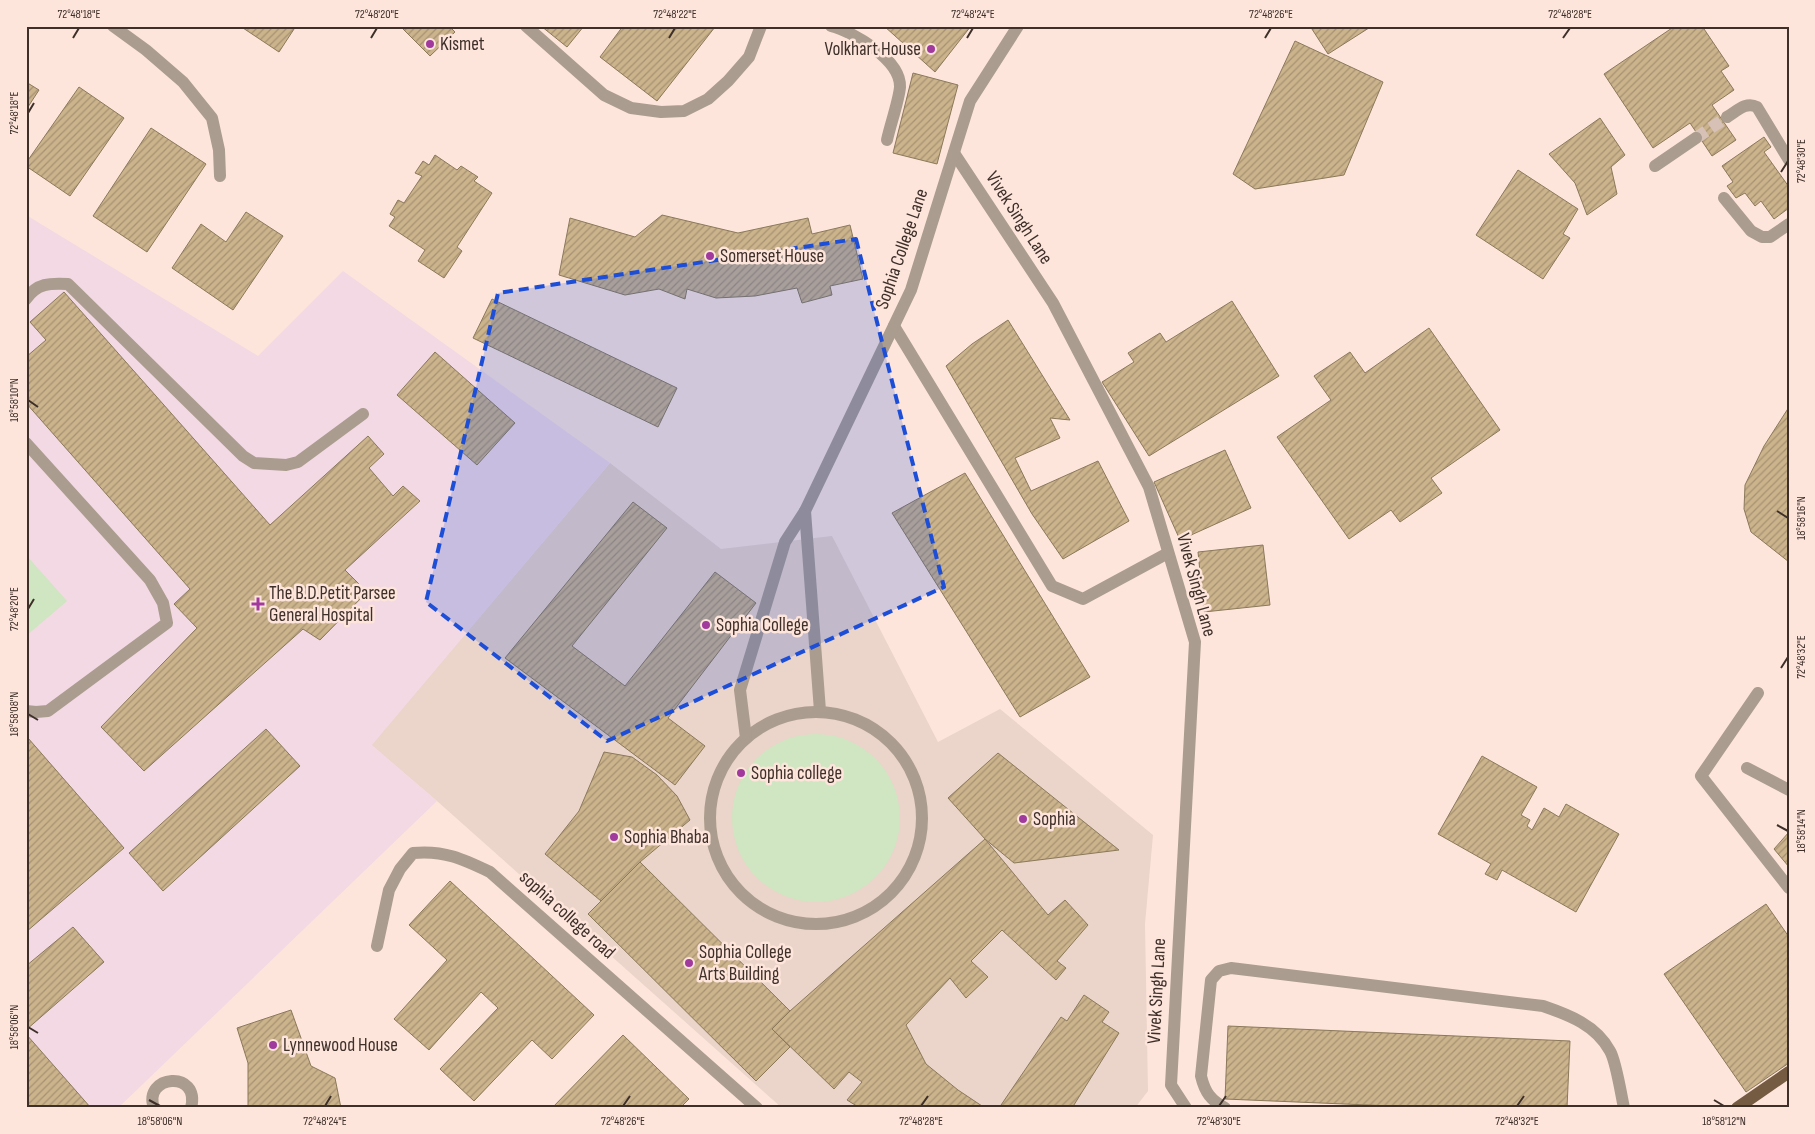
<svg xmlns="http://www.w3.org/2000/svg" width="1815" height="1134" font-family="'Sofia Sans Condensed',sans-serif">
<defs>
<pattern id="building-hatch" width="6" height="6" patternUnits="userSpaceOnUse" patternTransform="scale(1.25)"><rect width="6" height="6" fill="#cbb38c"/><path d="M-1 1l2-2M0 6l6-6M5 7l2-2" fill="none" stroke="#a69272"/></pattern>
</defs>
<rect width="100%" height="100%" fill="#fde5db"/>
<path fill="#ebd4c9" d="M610,463L721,549L832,536L938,742L1000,709L1153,835L1145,924L1148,1091L1135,1108H782L437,801L371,745Z"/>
<path fill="#f2d9e3" d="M26,215L258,356L343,271L610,463L372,745L437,801L118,1108H26Z"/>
<g fill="#d0e5c1">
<path d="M26,555L67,601L26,636Z"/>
<circle cx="816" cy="818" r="84"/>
</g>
<g fill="url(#building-hatch)" stroke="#8b795a">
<path d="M240,26H296L279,52Z"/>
<path d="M400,26H449L455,32L430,56Z"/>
<path d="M541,26H584L567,47Z"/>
<path d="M623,26H714L715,27L657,101L600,57Z"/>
<path d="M884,26H971L935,72Z"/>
<path d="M1310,26H1372L1328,54Z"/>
<path d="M1675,26H1702L1729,66L1721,71L1734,90L1712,105L1736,140L1712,156L1690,123L1653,148L1604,74Z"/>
<path d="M1295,41L1383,82L1344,175L1255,189L1233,174Z"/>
<path d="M913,73L958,85L937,164L893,153Z"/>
<path d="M26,82L39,90L26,110Z"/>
<path d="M79,87L124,118L70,196L26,166V163Z"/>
<path d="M1600,118L1625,155L1611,167L1617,194L1587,215L1575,183L1549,154Z"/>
<path d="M151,128L206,164L147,252L93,216Z"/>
<path d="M1764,137L1771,147L1764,152L1789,187V208L1774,219L1761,201L1755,206L1745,193L1736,198L1727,186L1733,182L1722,166Z"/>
<path d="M435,155L457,170L461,166L478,177L474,181L492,193L457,247L462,251L444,278L418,261L425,250L389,226L395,217L390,214L398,200L404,203L422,176L415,173L423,161L429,165Z"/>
<path d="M1518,170L1578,209L1563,234L1570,238L1543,279L1476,235Z"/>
<path d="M246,212L283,236L233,310L172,268L201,224L226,242Z"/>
<path d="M662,215L738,233L808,218L812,234L850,225L863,279L830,286L832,295L802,303L797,288L755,296L716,298L687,289L685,299L659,289L625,295L559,275L570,218L635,237Z"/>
<path d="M64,292L270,525L368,436L384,454L369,468L393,496L403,486L420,501L345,570L367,592L320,640L303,629L144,771L101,727L197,628L174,604L190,589L26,403V357L46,340L30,322Z"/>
<path d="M492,299L677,388L658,427L473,338Z"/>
<path d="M1232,301L1279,376L1149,456L1102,382L1134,362L1128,353L1160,333L1166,342Z"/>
<path d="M1008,320L1070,420L1050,418L1060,438L1015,458L1031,491L1098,461L1129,521L1063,559L1032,514L946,366L972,344Z"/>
<path d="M1429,328L1500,430L1431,478L1442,493L1400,522L1391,510L1349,539L1277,437L1331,400L1314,376L1350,352L1365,373Z"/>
<path d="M435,352L515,423L477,465L397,395Z"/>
<path d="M1789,407V562L1751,532L1744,509L1745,485L1764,446Z"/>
<path d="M1225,450L1251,508L1180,540L1154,482Z"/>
<path d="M965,473L1090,677L1020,717L892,513Z"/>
<path d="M633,502L667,528L572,646L625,686L715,572L756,603L668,718L705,746L675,785L505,658Z"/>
<path d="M1263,545L1270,605L1204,612L1198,552Z"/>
<path d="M266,729L300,766L163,891L129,853Z"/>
<path d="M28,738L124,848L26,932V739Z"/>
<path d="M604,752L632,757L657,775L677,796L690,820L640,862L601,901L545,854L579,811Z"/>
<path d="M998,753L1119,850L1014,863L985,839L948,798Z"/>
<path d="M1482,756L1537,787L1521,815L1530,820L1527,826L1532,830L1544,808L1559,817L1566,804L1619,834L1576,912L1502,870L1497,880L1485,874L1491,864L1438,834Z"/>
<path d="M1789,832V867L1774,849Z"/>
<path d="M985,839L1048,915L1065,900L1088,925L1057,961L1066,968L1056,980L1002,930L971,961L988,977L966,998L950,978L906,1025L926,1064L958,1090L985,1108H860L847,1100L862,1082L849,1072L834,1089L772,1029L790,1011Z"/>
<path d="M640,862L790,1011L772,1029L790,1047L756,1081L588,914Z"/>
<path d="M450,881L594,1015L552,1059L532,1040L474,1101L440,1069L498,1008L481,992L429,1050L394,1019L447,960L409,925Z"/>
<path d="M1766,904L1789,937V1063L1746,1092L1664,974Z"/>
<path d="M73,927L104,962L26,1030V966Z"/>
<path d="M1084,995L1109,1012L1102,1022L1119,1033L1072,1108H999L1061,1017L1067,1021Z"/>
<path d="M291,1010L311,1066L335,1078L341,1108H248V1063L237,1028Z"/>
<path d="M1228,1026L1570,1041L1567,1108H1439L1225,1099Z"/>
<path d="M26,1034L91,1108H26Z"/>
<path d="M623,1035L689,1099L680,1108H618L616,1106L614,1108H552Z"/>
</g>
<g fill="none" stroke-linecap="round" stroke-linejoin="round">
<path stroke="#d7c1b7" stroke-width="12" stroke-dasharray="12 6" stroke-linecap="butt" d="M1696,138L1727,117"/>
<g stroke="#aa9c8e" stroke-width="12">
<path d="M113,26L146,50L183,82L212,118L219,150L220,176"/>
<path d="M526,26L604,95L631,108L661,112L684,111L708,99L728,81L749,57L761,26"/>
<path d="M831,26C854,32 901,60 900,87C899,100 890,126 887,140"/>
<path d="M1727,117C1737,111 1746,101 1757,107L1789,160"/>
<path d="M954,153L1053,303L1149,487L1195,642L1171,1085L1186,1108"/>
<path d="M1655,166L1696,138"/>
<path d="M1724,198L1751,231L1762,237H1770L1789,224"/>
<path d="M26,299C37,283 50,283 68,284L243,456L254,463L286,465L298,462L363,414"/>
<path d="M894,326L1052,586L1083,599L1168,553"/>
<path d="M26,443L150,580L163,603L167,623L48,711L36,712L26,711"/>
<path d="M805,511L820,711"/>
<path d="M1758,693L1701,776L1789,888"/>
<circle cx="816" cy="818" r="106"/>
<path d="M746,738L740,690L785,542L805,511L911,290L970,101L1018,26"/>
<path d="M1747,768L1789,790"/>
<path d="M377,946L389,890L400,869L413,853C444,850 463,859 490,872L757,1108"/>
<path d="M154,1108C142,1075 201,1069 191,1108"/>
<path d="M1225,1108C1211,1100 1205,1093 1201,1076L1211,980L1219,971L1231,968L1543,1006C1569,1015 1596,1025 1610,1051C1616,1061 1621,1094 1624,1108"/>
</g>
<path stroke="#745b42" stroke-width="12" d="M1737,1108L1789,1072"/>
</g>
<path fill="#1d4ed8" fill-opacity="0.2" stroke="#1d4ed8" stroke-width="4" stroke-dasharray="10 6" stroke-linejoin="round" d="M856,239L944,587L607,741L426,602L498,293Z"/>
<path fill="none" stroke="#3e2f29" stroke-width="2" d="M73,38L79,28M371,38L377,28M669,38L675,28M967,38L973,28M1265,38L1271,28M1563,38L1570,28M28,113L34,103M1781,172L1788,161M28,400L38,407M1777,511L1788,518M28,609L34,599M1781,668L1788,657M28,714L38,720M1777,825L1788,831M28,1027L38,1033M149,1100L160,1106M1714,1100L1724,1106M325,1106L331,1096M623,1106L630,1096M921,1106L928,1096M1219,1106L1226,1096M1517,1106L1524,1096"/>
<g fill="#a13a9d" stroke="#fde5db" stroke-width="2">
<circle cx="430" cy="44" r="5"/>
<circle cx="931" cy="49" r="5"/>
<circle cx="710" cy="256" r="5"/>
<path d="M255.5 596.5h5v5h5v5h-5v5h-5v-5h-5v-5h5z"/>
<circle cx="706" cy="625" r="5"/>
<circle cx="741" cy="773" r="5"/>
<circle cx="1023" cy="819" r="5"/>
<circle cx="614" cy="837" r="5"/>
<circle cx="689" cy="963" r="5"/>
<circle cx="273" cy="1045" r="5"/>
</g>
<g text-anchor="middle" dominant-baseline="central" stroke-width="5" stroke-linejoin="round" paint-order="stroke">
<g font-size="19" fill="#3e2f29" stroke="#fde5db" text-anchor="start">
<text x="440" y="44">Kismet</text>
<text x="921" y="49" text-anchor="end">Volkhart House</text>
<text x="720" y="256">Somerset House</text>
<text x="269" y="593">The B.D.Petit Parsee<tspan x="269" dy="22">General Hospital</tspan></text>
<text x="716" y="625">Sophia College</text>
<text x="751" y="773">Sophia college</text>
<text x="1033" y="819">Sophia</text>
<text x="624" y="837">Sophia Bhaba</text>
<text x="699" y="952">Sophia College<tspan x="699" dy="22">Arts Building</tspan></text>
<text x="283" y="1045">Lynnewood House</text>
</g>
<g font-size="19" fill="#3e2f29" stroke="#fde5db">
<text transform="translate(1019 218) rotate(57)">Vivek Singh Lane</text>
<text transform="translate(902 249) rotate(-71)">Sophia College Lane</text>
<text transform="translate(1196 585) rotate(75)">Vivek Singh Lane</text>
<text transform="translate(567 915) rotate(42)">sophia college road</text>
<text transform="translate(1157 991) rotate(-87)">Vivek Singh Lane</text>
</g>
</g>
<rect width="1815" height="1134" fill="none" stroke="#fde5db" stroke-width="55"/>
<rect x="28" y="28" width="1760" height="1078" fill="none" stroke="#3e2f29" stroke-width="2"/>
<g font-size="12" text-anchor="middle" fill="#3e2f29">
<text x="79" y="18">72°48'18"E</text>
<text x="377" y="18">72°48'20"E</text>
<text x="675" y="18">72°48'22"E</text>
<text x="973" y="18">72°48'24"E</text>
<text x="1271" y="18">72°48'26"E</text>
<text x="1570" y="18">72°48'28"E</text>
<text transform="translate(14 113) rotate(-90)" y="4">72°48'18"E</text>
<text transform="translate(1801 161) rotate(-90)" y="4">72°48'30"E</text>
<text transform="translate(14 400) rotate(-90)" y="4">18°58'10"N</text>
<text transform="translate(1801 518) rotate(-90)" y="4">18°58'16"N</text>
<text transform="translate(14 609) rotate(-90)" y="4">72°48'20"E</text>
<text transform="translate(1801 657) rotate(-90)" y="4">72°48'32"E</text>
<text transform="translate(14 714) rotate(-90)" y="4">18°58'08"N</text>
<text transform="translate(1801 831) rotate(-90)" y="4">18°58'14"N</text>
<text transform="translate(14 1027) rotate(-90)" y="4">18°58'06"N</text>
<text x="160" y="1125">18°58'06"N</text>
<text x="325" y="1125">72°48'24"E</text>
<text x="623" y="1125">72°48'26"E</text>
<text x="921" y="1125">72°48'28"E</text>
<text x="1219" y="1125">72°48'30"E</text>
<text x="1517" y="1125">72°48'32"E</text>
<text x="1724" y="1125">18°58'12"N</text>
</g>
</svg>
